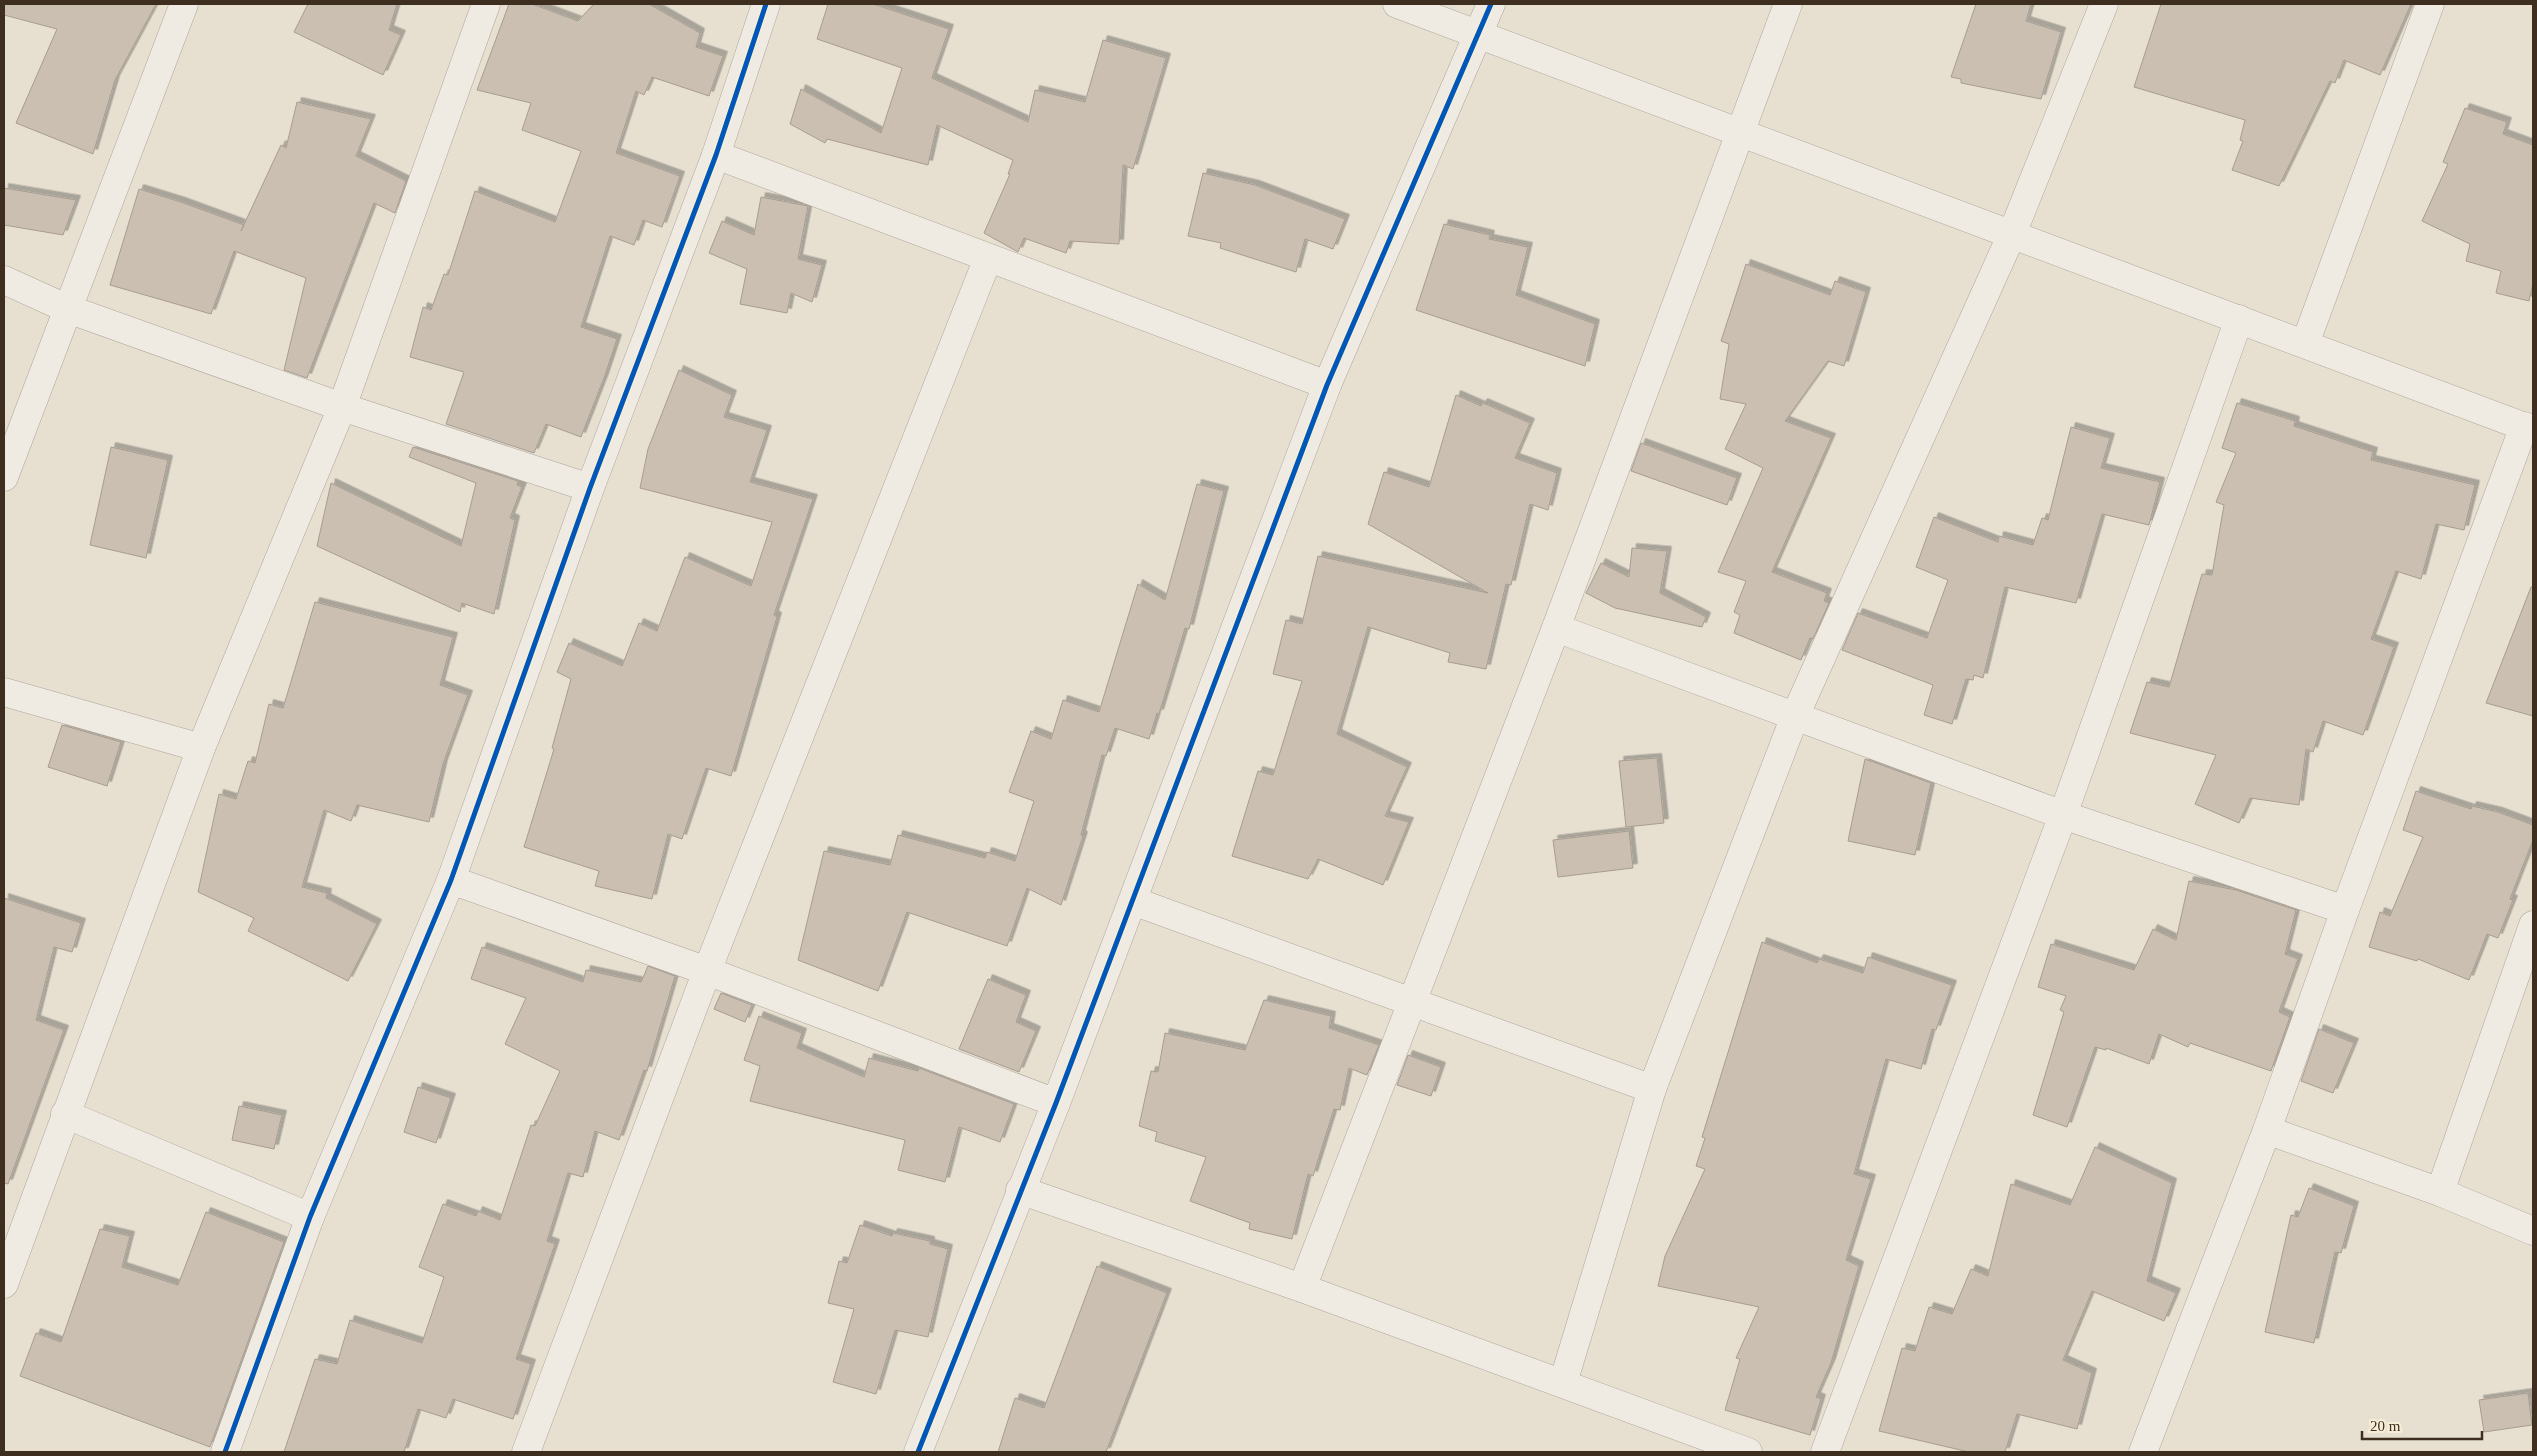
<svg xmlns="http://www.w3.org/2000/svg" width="2537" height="1456" font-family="'Times New Roman',serif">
<defs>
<filter id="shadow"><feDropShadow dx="4.5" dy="-4.5" stdDeviation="0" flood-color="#0004"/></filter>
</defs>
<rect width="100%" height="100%" fill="#e7e0d1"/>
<g fill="#cbbfb2" stroke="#a89c90" filter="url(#shadow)">
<path d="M4,4H156L115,80L93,154L16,123L57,29L4,15Z"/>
<path d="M308,4H397L389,30L401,35L383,75L294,32Z"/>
<path d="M509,4H532L578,21L594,4H649L700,33L696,47L723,56L709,96L652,77L644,95L636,91L616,153L680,176L662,227L643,220L634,245L610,236L581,327L617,339L604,378L581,437L546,424L534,453L446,424L464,372L410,357L423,307L431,310L444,274L448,275L475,191L555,222L581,151L522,130L531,103L477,90Z"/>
<path d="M828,4H873L949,29L932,78L1028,122L1035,90L1085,102L1103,40L1166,58L1133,169L1123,165L1119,244L1070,241L1066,253L1024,238L1018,252L984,233L1010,174H1008L1013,160L937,125L928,165L827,139L825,143L790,124L801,89L881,133L902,68L817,39Z"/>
<path d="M1976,4H2031L2026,21L2061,32L2041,99L1961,83V79L1951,77Z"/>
<path d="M2161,4H2411L2380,75L2344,60L2335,83L2330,81L2279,186L2232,170L2243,141L2240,140L2245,120L2134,87Z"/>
<path d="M297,102L371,119L356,156L406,181L395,213L374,203L307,378L284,370L306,278L234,251L211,314L110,285L139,189L181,202L244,225L241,231L281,145L286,148Z"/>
<path d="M2465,108L2507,122L2503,134L2533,145V283L2529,301L2496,293L2501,271L2466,261L2470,244L2422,221L2448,164L2443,162Z"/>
<path d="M1203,173L1255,185L1345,219L1333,249L1305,239L1296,272L1220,248L1221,243L1188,236Z"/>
<path d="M4,188L76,200L63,235L4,225Z"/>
<path d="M761,197L808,206L798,259L822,265L812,302L791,293L787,313L740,304L747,269L709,253L722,221L754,235Z"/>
<path d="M1444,224L1490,235L1489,239L1528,247L1516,295L1595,324L1585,366L1416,310Z"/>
<path d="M1746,264L1830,295L1835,281L1866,292L1844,366L1828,361L1785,421L1831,438L1772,572L1827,593L1824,601L1829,603L1813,639L1810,638L1801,660L1734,633L1740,615L1734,612L1746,581L1718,572L1763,468L1725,449L1746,404L1720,399L1729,344L1721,341Z"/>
<path d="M679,370L732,395L724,417L767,430L750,482L813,499L774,615L777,617L731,776L706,768L682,839L668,834L652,899L595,886L599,871L524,847L554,749L552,748L571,679L557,672L569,643L622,666L639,623L657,631L685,557L751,586L772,522L640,488L648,449Z"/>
<path d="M1456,395L1481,406L1483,403L1530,423L1515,458L1557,473L1548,510L1530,504L1511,585L1506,584L1486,669L1448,662L1450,653L1368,627L1337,734L1407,767L1385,816L1409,822L1383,885L1318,859L1308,879L1232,856L1258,771L1273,775L1302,681L1273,674L1286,620L1302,624L1318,556L1488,593L1368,524L1384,472L1429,487Z"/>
<path d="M2237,403L2295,421L2294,426L2373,452L2371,460L2475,485L2464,530L2436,524L2421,579L2396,571L2371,639L2394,647L2363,735L2323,721L2313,752L2306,749L2299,805L2250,798L2239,823L2195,804L2216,755L2130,733L2147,682L2169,687L2202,574L2212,575L2224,505L2216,502L2236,453L2222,448Z"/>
<path d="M2071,427L2110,438L2101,468L2160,482L2149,525L2102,514L2076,603L2005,587L1983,678L1974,675L1973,680L1966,679L1952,724L1924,715L1933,685L1842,650L1858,613L1927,638L1948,580L1916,567L1934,517L1998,542L1999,536L2033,545L2042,518L2048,520Z"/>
<path d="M1641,443L1737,478L1727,505L1631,471Z"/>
<path d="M111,447L168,460L146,558L90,545Z"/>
<path d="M413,447L518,481L517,485L522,487L510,518L515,520L494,614L462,603L460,612L317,546L331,483L461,546L476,483L409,457Z"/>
<path d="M1197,484L1224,491L1189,629L1185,628L1159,714L1157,713L1149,739L1115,728L1106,756L1102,755L1081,835L1083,836L1061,905L1027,888L1007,946L907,912L878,991L798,960L824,851L890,865L898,835L985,858L987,852L1015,861L1034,801L1009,792L1031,731L1051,739L1063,700L1099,712L1138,584L1165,600Z"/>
<path d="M1632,548L1667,551L1660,593L1706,617L1702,627L1615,608L1586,593L1601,563L1629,577Z"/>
<path d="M2531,587H2533V716L2486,703Z"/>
<path d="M315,602L453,637L440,685L468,695L443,764L429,822L357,805L351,821L324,810L302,887L327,893L326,898L377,924L348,981L248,931L254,918L198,892L219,794L236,799L248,761L255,763L269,704L283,708Z"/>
<path d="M62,725L121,742L107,786L48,767Z"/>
<path d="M1657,758L1664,823L1626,827L1619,761Z"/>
<path d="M1865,759L1931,783L1915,855L1848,841Z"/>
<path d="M2416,791L2471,809L2472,806L2498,812L2533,825V840L2510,899L2513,900L2498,938L2487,934L2469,980L2418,959L2417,961L2369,947L2380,912L2390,916L2423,837L2403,830Z"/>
<path d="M1629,831L1633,868L1558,877L1553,840Z"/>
<path d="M2189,881L2236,890L2296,910L2285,954L2298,959L2279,1012L2290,1017L2271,1071L2190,1043L2188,1047L2159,1034L2149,1064L2106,1048V1050L2095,1047L2067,1127L2033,1115L2064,1012L2060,1010L2066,996L2038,987L2051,944L2134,970L2153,929L2176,940Z"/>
<path d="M4,898L81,923L72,952L54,947L36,1020L64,1030L8,1184L4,1183Z"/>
<path d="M1762,942L1817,963L1819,959L1863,973L1868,957L1952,985L1936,1030L1932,1029L1921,1069L1886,1059L1854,1174L1871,1179L1846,1260L1859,1266L1831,1363L1816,1397L1821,1399L1810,1435L1725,1410L1740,1359L1736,1358L1759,1307L1658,1286L1665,1256L1705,1169L1696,1166L1705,1138L1702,1137Z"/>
<path d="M482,947L583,982L586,970L641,982L648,966L675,976L647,1071L644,1070L619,1140L595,1131L583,1177L568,1173L547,1241L555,1244L516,1359L531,1364L513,1419L453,1399L446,1418L418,1409L404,1452H284L315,1359L337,1364L350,1320L422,1343L444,1277L419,1267L443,1204L476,1216L478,1211L500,1220L531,1125L535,1126L560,1071L505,1044L526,998L471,979Z"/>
<path d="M988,979L1026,995L1016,1022L1036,1031L1019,1072L959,1049Z"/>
<path d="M721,993L752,1005L745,1022L714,1009Z"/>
<path d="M1264,1000L1331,1016L1329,1028L1379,1045L1367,1075L1349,1068L1340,1110L1334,1109L1313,1176L1308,1174L1292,1239L1249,1229L1250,1223L1190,1201L1206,1157L1155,1141L1157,1132L1139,1126L1151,1071L1158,1072L1165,1033L1245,1050Z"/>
<path d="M759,1016L802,1033L797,1048L864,1077L869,1058L918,1071L919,1068L1014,1104L1000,1142L959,1127L945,1182L898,1170L905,1140L750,1101L760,1066L744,1060Z"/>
<path d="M2319,1029L2354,1043L2333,1093L2301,1081Z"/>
<path d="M1408,1055L1441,1067L1431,1096L1397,1085Z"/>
<path d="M418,1087L451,1098L436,1143L404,1132Z"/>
<path d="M239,1106L282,1115L274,1149L232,1140Z"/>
<path d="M2095,1147L2172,1183L2147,1281L2176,1293L2164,1321L2092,1291L2063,1360L2092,1373L2077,1429L2017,1414L2005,1452H1969L1879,1431L1902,1348L1915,1351L1929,1307L1952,1314L1971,1269L1988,1276L2011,1184L2070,1205Z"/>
<path d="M2309,1188L2354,1206L2341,1253L2335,1252L2314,1343L2265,1332L2291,1215L2298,1217Z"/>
<path d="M206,1212L284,1242L210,1447L20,1376L36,1333L61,1342L100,1229L130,1236L122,1267L178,1285Z"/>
<path d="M860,1225L892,1236L893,1233L930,1241V1244L948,1249L928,1337L895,1330L876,1394L833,1382L854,1309L828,1303L839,1261L847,1263Z"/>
<path d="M1097,1266L1167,1293L1106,1452H998L1015,1398L1044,1408Z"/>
<path d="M2528,1393L2532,1425L2484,1432L2479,1400Z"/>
</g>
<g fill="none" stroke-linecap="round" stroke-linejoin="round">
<g stroke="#ada599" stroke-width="29">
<g id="minor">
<path d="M1397,4L2533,430"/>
<path d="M716,155L1327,385"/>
<path d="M4,280L68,309L342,407L590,488"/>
<path d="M2305,344L2430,4"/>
<path d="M4,477L184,4"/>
<path d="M1556,628L2063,815L2345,910"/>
<path d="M4,692L201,748"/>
<path d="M451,880L707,971L1056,1103"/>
<path d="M1133,901L1652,1089"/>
<path d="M65,1114L310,1217"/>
<path d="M2267,1130L2440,1192L2533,1231"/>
<path d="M1020,1190L1302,1288L1748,1452"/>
<path d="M2440,1192L2533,925"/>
<path d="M4,1284L201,748L342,407L486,4"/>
<path d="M1302,1288L1556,628L1788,4"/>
<path d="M1563,1383L1652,1089L1795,716L2012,234L2104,4"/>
<path d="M225,1452L310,1217L451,880L590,488L716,155L766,4"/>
<path d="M526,1452L707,971L988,258"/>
<path d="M918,1452L1056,1103L1327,385L1491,4"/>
<path d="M1825,1452L2063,815L2239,319"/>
<path d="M2143,1452L2267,1130L2345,910L2524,426"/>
</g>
</g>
<use href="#minor" stroke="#efebe3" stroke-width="28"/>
<g stroke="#f7eed8" stroke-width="8">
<g id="cycleway">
<path d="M225,1452L310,1217L451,880L590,488L716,155L766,4"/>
<path d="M918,1452L1056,1103L1327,385L1491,4"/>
</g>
</g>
<use href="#cycleway" stroke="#0057b8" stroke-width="5"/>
</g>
<rect width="2537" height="1456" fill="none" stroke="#3d2e20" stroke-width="10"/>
<path d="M2362 1431v8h120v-8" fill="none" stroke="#3d2e20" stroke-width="2.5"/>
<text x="2370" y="1431" font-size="15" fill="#3d2e20" stroke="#f7eed8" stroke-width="4" paint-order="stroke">20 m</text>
</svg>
